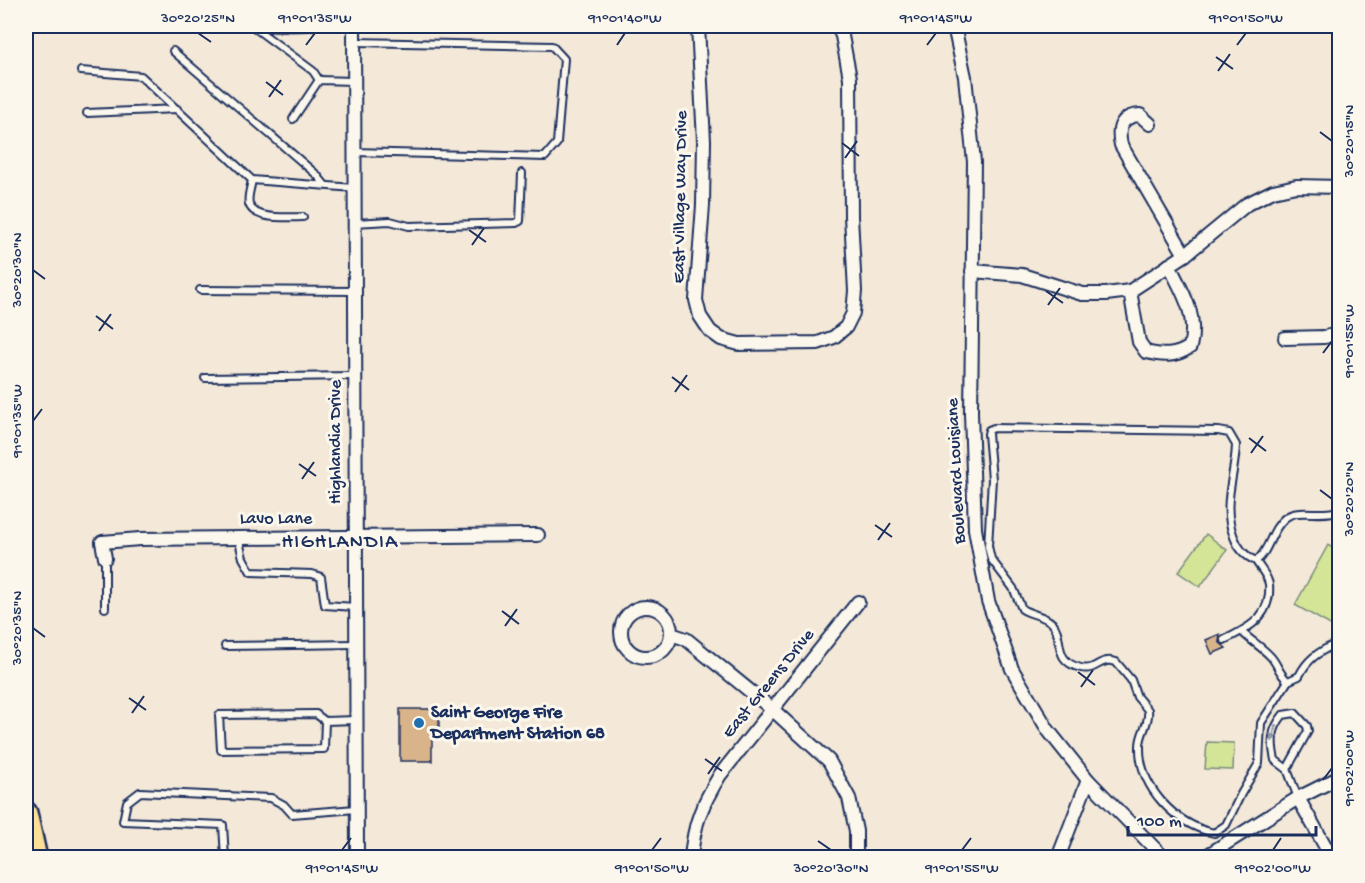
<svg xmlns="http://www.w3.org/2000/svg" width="1365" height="883" font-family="'Gochi Hand',sans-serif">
<rect width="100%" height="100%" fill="#f4e9d8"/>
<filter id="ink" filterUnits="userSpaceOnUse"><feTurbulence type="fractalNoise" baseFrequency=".0167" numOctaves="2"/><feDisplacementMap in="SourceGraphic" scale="12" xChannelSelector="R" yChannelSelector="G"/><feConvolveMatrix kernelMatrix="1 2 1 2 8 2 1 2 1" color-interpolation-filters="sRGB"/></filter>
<g filter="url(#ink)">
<g fill="#d4e598" stroke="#788a7b" stroke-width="1.5">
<path d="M1206,534L1227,550L1200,587L1178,572Z"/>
<path d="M1328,545L1339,552V630L1295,605Z"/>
<path d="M1207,742L1234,743L1233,770L1205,769Z"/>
</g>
<g fill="#d9b38a" stroke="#1b2f5e" stroke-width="1.5">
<path d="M1220,634L1219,642L1226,648L1212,654L1206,640Z"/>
<path d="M400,709H439V736H432V761H400Z"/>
</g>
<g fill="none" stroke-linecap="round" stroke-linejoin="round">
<g stroke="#1b2f5e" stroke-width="10">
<g id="service">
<path d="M255,28L313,71L319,80"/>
<path d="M267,28L308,27L314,26"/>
<path d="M173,51L317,175L325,185"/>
<path d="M81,71L141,76L252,180L354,188"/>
<path d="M87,113L177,109"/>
<path d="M293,119L319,80L353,81"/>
<path d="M354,152L545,157L557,143L564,59L552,46L354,42"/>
<path d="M252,180C251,187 247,197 249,204C254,221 290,217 303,217"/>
<path d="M354,223L390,221L409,226L516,223L520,221L522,173"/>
<path d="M200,290L354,291"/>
<path d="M205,378L354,376"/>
<path d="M1340,510C1321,518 1298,507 1285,518C1271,529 1269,552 1256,561C1244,556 1238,548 1234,537C1221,504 1235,478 1236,445L1229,433L1218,431L994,428L989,430L988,434L992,479L988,546L991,559L1013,588L1022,609C1031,615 1044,615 1052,623C1065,637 1051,661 1081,668C1094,671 1097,662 1107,661C1110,660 1113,661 1116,662L1131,680L1137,697L1148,710C1150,724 1140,732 1140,746C1139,788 1175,824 1214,833L1226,825L1241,794L1259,763L1261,723L1288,681L1299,676C1307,660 1317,653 1333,645L1340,648"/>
<path d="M238,537L243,558L251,572L312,574L321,577L325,605L355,607"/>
<path d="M105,608V558"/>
<path d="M1242,632C1251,641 1262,647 1271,657C1278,665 1279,674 1288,681"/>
<path d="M1224,640C1245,630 1266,620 1269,595C1269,591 1270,585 1268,581C1266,574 1259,567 1256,561"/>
<path d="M225,646L355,644"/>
<path d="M325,721L324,749L221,750L219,715L316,714L325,721L356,720"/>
<path d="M1287,769L1308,731L1307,726L1295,713L1283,715C1271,730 1271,742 1275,760L1287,769L1298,798"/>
<path d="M225,858L223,825L123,821L127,802L140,792L271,798L284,805L292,814L356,809"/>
</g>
</g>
<g stroke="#1b2f5e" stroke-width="16">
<g id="minor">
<path d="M354,26L357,858"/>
<path d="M698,26L704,141L703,205L696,300L700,316L710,331L721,339L739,344L818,343L834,337L846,327L853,313L855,291L851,216L850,78L842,36L838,26"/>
<path d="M954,26L965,77L974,162L971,413L975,529L988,601L1012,669L1048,730L1088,780L1164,858"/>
<path d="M1150,124L1140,115C1121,116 1117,128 1121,145L1185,255"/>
<path d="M972,271L1022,275L1082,294H1106L1130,291L1185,255L1247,204L1273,191L1296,186L1340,187"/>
<path d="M1130,291L1139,342L1146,352C1163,356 1175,357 1190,347C1198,315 1183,293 1169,265"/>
<path d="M1285,338L1324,337L1340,334"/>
<path d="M105,558L102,542L140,539L538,535"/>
<circle cx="646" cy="632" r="25"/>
<path d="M671,634L686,639L772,709L829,761L849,798L856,831V858"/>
<path d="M1298,798L1332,858"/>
<path d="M691,858C694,822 702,805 720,775L858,602"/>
<path d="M1058,858L1088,780"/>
<path d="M1203,858L1298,798L1340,777"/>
</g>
</g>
<g stroke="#1b2f5e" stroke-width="26">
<path id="motorway" d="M26,813L36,858"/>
</g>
<use href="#service" stroke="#fbf7ec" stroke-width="6"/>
<use href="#minor" stroke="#fbf7ec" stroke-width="12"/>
<use href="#motorway" stroke="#fbdf96" stroke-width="21"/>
</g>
<defs><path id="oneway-solid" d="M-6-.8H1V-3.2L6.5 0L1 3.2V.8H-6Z" transform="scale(1.5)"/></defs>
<use fill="#8b93a5" href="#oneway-solid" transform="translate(1274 733) rotate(103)"/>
</g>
<path fill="none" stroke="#1b2f5e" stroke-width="2" d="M198,33L211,42M306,45L315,33M617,45L625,33M927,45L936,33M1237,45L1246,33M1216,57L1233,69M1218,71L1230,54M266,82L283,95M269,97L281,80M1320,132L1332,141M842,143L859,156M845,158L857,141M469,230L486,242M472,245L484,228M33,270L45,279M1046,291L1063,303M1048,305L1060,288M96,316L113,329M99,331L111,314M1323,353L1332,341M672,377L689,390M675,392L687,375M33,421L42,409M1249,438L1266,451M1251,453L1263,436M299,464L316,476M302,479L314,462M1320,490L1332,499M875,525L892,537M878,540L890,523M502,611L519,624M505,626L517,609M33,628L45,637M1078,672L1095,685M1081,687L1093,670M129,698L146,710M132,713L144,696M705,759L722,771M708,774L720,757M1323,780L1332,768M818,841L831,850M342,850L351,838M652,850L661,838M962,850L971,838M1273,850L1281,838"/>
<circle fill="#1f6fb2" stroke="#fbf7ec" stroke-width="2" cx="419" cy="723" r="6"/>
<g text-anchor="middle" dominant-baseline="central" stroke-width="6" stroke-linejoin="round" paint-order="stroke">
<g font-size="18" fill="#1b2f5e" stroke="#fbf7ec">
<text transform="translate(681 197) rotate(-89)">East Village Way Drive</text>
<text transform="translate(336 442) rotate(-90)">Highlandia Drive</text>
<text transform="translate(957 471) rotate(-93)">Boulevard Louisiane</text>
<text x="276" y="519">Lavo Lane</text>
<text transform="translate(769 684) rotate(-51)">East Greens Drive</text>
</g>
<g font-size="18" font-weight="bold" fill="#1b2f5e" stroke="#fbf7ec" text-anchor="start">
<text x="431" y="713">Saint George Fire<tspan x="431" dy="21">Department Station 68</tspan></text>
</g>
<g font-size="20" letter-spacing="1.5" fill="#1b2f5e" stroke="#fbf7ec">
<text x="340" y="543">HIGHLANDIA</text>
</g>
</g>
<rect width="1365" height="883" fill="none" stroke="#fbf7ec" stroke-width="66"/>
<path d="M1128 826v9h188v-9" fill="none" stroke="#1b2f5e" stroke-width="3"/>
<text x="1137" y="826" font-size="18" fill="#1b2f5e" stroke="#fbf7ec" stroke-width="4.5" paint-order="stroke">100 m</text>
<rect x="33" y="33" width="1299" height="817" fill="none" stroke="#1b2f5e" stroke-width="2"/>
<g font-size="15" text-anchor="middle" fill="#1b2f5e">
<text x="198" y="22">30°20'25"N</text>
<text x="315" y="22">91°01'35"W</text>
<text x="625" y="22">91°01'40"W</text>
<text x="936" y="22">91°01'45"W</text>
<text x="1246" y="22">91°01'50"W</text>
<text transform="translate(1348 141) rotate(-90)" y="5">30°20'15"N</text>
<text transform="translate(16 270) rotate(-90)" y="5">30°20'30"N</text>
<text transform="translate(1348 341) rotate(-90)" y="5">91°01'55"W</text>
<text transform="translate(16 421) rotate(-90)" y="5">91°01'35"W</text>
<text transform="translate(1348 499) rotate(-90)" y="5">30°20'20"N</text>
<text transform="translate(16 628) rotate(-90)" y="5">30°20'35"N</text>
<text transform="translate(1348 768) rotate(-90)" y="5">91°02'00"W</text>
<text x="342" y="872">91°01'45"W</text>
<text x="652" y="872">91°01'50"W</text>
<text x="831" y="872">30°20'30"N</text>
<text x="962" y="872">91°01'55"W</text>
<text x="1273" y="872">91°02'00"W</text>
</g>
</svg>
